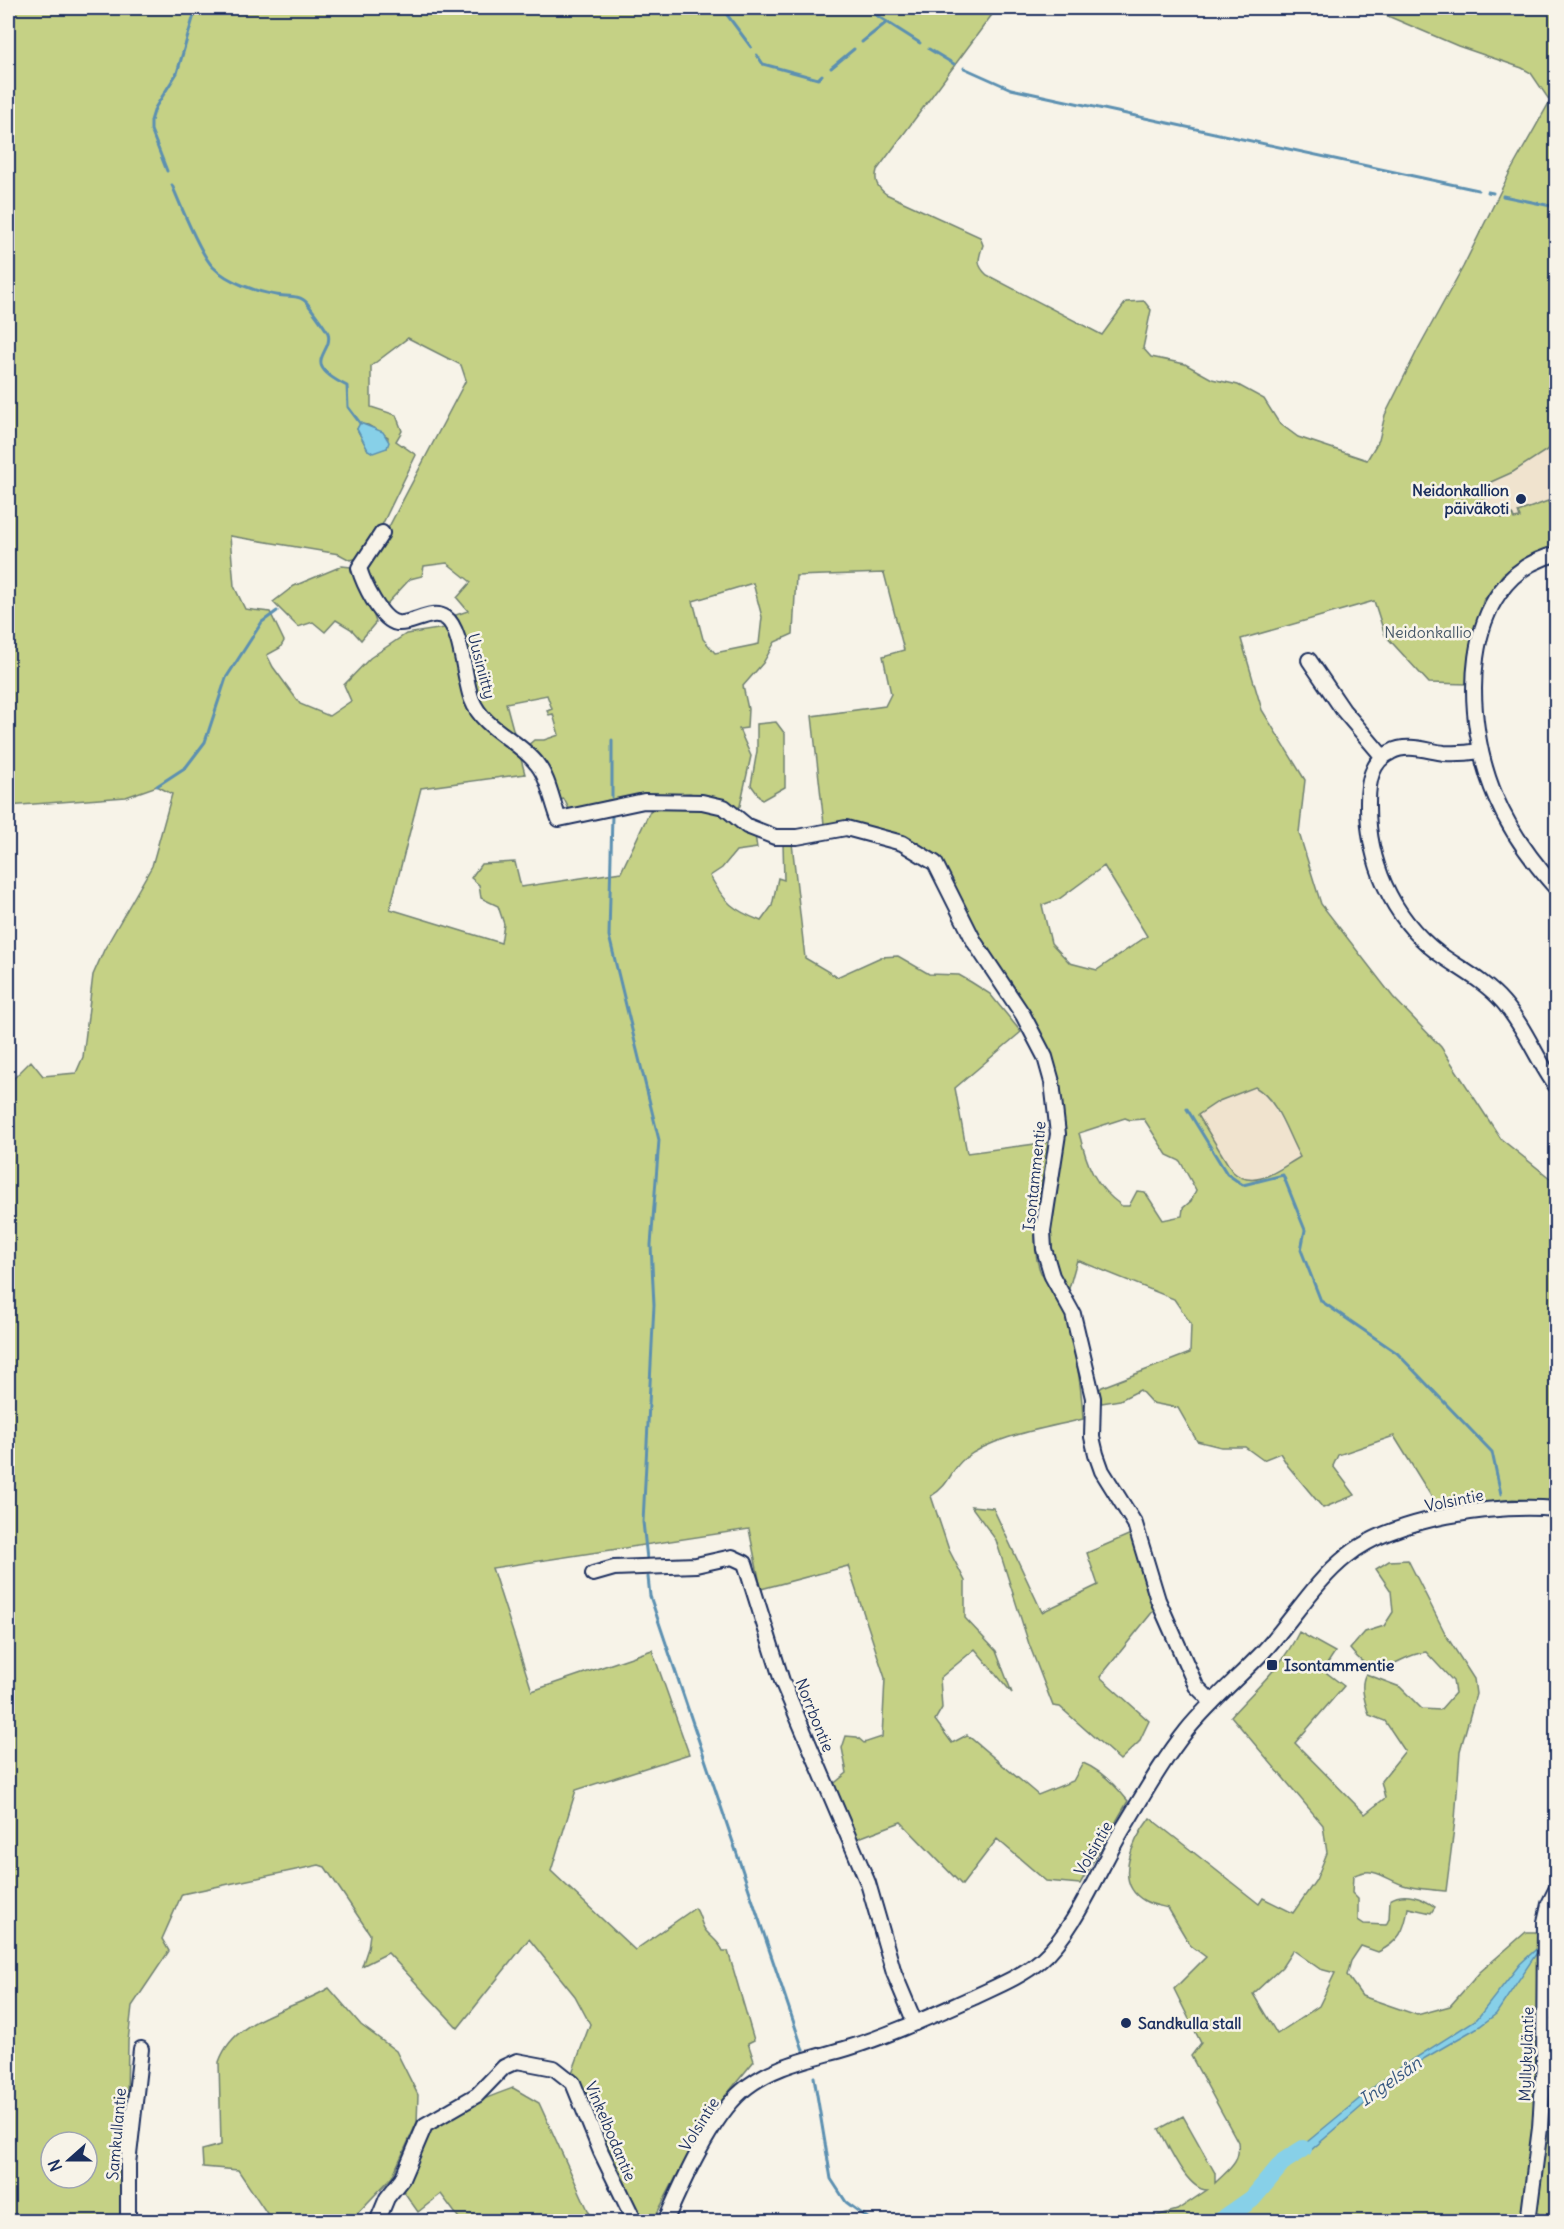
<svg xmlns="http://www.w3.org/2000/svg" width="1564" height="2229" font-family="Delius,sans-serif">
<rect width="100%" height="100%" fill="#f7f3e8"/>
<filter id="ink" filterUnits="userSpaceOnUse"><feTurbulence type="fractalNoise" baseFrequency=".0167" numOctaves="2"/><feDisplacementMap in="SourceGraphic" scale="12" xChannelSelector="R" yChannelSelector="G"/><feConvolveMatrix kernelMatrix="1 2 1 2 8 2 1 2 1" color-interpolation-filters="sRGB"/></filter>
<g filter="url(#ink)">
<g fill="#f0e3ce">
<path d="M1556,444V535H1521L1489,513L1482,486L1513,472Z"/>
<path d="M1255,1087L1262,1091L1274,1107L1301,1157L1257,1180L1240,1178L1232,1171L1197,1115L1219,1101Z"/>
</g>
<g fill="#c5d185" stroke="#708072" stroke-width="1.5" fill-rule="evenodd">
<path d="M8,8H997L877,170C874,181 877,187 886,194L980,237L983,245C978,259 976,265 987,275L1102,335L1126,302L1144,301L1151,310L1143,348L1151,357L1185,364L1212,379L1238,385L1264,399L1279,423L1298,437L1367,460L1379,440L1385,415L1419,347L1463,267L1509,174L1550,101L1531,73L1522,68L1458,46L1369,8H1556V444L1513,472L1482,486L1489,513L1493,515L1492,510L1498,508L1502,518L1512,514L1514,519L1520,518L1518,512L1548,501L1551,509L1556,507V545L1503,574L1483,601L1471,655L1468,684L1429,683L1385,635L1374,601L1241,639L1262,710L1305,780L1299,833L1321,904L1393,997L1441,1047L1501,1139L1556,1183V1501L1513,1499L1439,1509L1394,1436L1338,1455L1333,1466L1355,1495L1323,1508L1288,1466L1280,1453L1263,1460L1245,1447H1221L1197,1441L1178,1408L1152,1403L1140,1390L1120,1400L1102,1403L1096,1393L1102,1387L1190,1353L1191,1324L1174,1299L1077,1260L1068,1292L1059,1280L1047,1251L1056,1080L1040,1030L978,941L944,865L927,851L850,823L824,824L812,716L885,706L891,694L883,656L904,650L884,573L796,576L793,634L775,642L763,663L743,686L748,709L747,728L739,729L751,756L740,806L734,810L690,793L609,800L570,811L564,799L557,801L525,748L534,740H544L559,735L553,714L549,715L547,711L552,709L547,695L506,703L525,774L421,788L390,909L501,943L504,924L498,906L481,898L479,885L471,878L481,864L515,862L521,887L621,872L650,811L681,805L717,809L755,835L757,848L736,851L722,868L710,876C725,903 733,910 761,921L772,906L778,878L784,880L783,843H792L805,958L837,977L881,957L898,956L929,974L959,975L971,982L990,994L1021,1032L955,1088L967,1153L1050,1142C1044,1179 1030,1223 1037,1260C1041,1279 1049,1284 1058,1299C1073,1324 1082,1390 1083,1419C1047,1428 993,1436 964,1459C950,1470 951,1484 931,1496L949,1550L965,1581V1618L996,1651L1012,1693L975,1649L940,1678L942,1708L935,1720L952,1743L967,1735L1038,1795L1073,1781L1083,1763C1101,1770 1116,1786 1128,1801L1080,1884L1046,1881L997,1839L962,1885L901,1822L856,1839L831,1786L847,1773L842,1748L846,1736L857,1737L864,1743L882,1737L885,1678L848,1566L761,1589L749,1529L492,1568L532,1691L652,1650L689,1754L576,1790L551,1871L635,1950L695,1908C701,1915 700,1924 706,1931C712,1938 719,1942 723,1951H728L754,2040L748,2043L754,2061L718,2105L678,2173L653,2221H641L572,2073L590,2024L575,1996L529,1939L458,2028L388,1953L362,1966L368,1948L370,1934L325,1867L319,1865L182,1894L162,1939L169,1951L132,2006L128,2041L125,2221H8V1084L31,1061L43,1076L76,1073L83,1057L93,975L104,950L152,866L172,794L157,786L126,797L8,806ZM408,338L461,365L466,380L383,538C358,573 364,571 384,607L410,579L422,576L424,566L447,563L471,582L457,598L468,611L453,616L458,626L406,634L370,658L344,685L351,701L329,716L300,704L273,667L267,655L280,648L284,641L270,612L245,609L234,586L230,536L339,554L350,560L359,558L382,525L416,455L396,441L402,431L396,415L371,407V366ZM360,424L368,425L388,437L387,448L368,450L357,429ZM753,583L762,617L759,644L715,653L703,639L693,601ZM1104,866L1147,936L1097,970L1070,963L1051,943L1042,905L1059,899ZM1255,1087C1279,1101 1287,1134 1300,1157C1279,1169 1254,1192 1232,1171L1198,1115L1219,1101ZM1125,1118L1130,1120L1144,1119L1167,1155L1180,1161L1196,1190L1191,1201L1183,1208L1182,1216L1163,1220L1145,1192L1137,1191L1129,1206H1122C1094,1186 1087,1165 1079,1133ZM51,2142H87V2178H51Z"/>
<path d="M342,566L351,567L364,588L376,622L361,640L351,629L336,620L325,632L313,622L298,627L273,602L294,586Z"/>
<path d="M776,722L785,734V787L762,800L751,785L757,751V724Z"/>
<path d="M971,1506L993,1508L1042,1612L1098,1585L1087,1553L1133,1533L1154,1610L1100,1677L1149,1721L1139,1742L1120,1760L1060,1707L1053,1706L1029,1644L996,1540Z"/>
<path d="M1408,1560L1447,1637L1474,1679L1476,1694L1460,1751L1455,1820L1446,1891C1433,1890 1419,1889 1407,1886C1386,1881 1376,1864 1353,1876L1352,1893L1358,1899V1920L1364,1924L1386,1925L1389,1919L1390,1900C1404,1891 1423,1898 1435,1907L1431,1913L1408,1908C1405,1930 1399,1942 1378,1952L1361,1946L1351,1961L1347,1975L1362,1996L1417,2015L1450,2006L1480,1972L1526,1932H1551L1556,1905V1931L1549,1938V1946L1556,1942V2221H1139L1177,2210L1207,2190C1187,2190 1168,2145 1159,2129L1183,2116L1215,2173V2183C1229,2169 1241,2163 1238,2142L1191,2056L1201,2043L1174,1989L1206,1957L1190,1945L1168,1908C1161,1906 1152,1905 1145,1901C1112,1883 1133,1840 1150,1818L1259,1904L1263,1898L1293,1913L1316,1880L1327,1853L1323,1825L1231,1716C1256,1688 1282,1667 1299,1632L1335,1652L1323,1670L1344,1686L1295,1743L1365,1814L1385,1798L1381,1781L1405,1751L1385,1721L1369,1715C1365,1702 1359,1685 1366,1674L1400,1687L1422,1709L1440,1710L1455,1693L1453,1681L1426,1652C1394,1655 1381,1688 1350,1649L1365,1632L1384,1626L1393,1612L1391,1591L1376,1569L1389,1561ZM1293,1950L1320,1969L1335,1973L1319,2006L1277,2034L1253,1994L1282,1967Z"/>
<path d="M329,1988L361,2025L396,2051L418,2095L417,2122L392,2177L350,2221H272L238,2170L203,2167L202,2150L221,2145L219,2062C235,2016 292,2011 329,1988Z"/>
<path d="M513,2088L539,2103L593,2221H461L441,2194L418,2212L402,2189C411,2171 418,2147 431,2131C446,2112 491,2096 513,2088Z"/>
</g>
<g fill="#87d0e8" stroke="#5c90b1" stroke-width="1.5">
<path d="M360,423L383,432L389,442L387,448L373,453L368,450L357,429Z"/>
<path d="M1556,1931V1942L1538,1951L1496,2014L1480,2026L1425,2058L1389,2083L1303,2157L1284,2161L1387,2076L1477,2019L1520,1964Z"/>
</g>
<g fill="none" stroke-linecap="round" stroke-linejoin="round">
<g stroke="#5c90b1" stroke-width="3">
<path d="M722,8L751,47"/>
<path d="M865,8L920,43"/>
<path d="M862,42L887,22"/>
<path d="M929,49L954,64"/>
<path d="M757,55L763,64L818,79L822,75"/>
<path d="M831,68L854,49"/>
<path d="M964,68L1011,89L1478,190"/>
<path d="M167,171L151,130V121L155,108L177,73L196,8"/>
<path d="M172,185C180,204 200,254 213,267C228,282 257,292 276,295C286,297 300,294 307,303C310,307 326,329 328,333C334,354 298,362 347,386L348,407L360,423"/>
<path d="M1488,192L1493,193"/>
<path d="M1503,196L1556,207"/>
<path d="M612,740V797"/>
<path d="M157,786L186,767L205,742L226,678L262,622L277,611"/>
<path d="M612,815L609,936L659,1140L651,1245L654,1305L643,1522L647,1559"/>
<path d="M1187,1109L1227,1174L1243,1185L1283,1175L1305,1230L1301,1250L1321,1301L1397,1353L1492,1452L1501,1494"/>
<path d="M648,1577L650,1596L803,2050"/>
<path d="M814,2077L831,2179L846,2202L873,2222"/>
</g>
<path stroke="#87d0e8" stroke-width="18" d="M1219,2222L1252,2199L1284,2161L1303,2149"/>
<g stroke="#1b2f5e" stroke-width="18">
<g id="minor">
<path d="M382,533L359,568C363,582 380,620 397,623C413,625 431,608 446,618C462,629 464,681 472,700C483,729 519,740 537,764C549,779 552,802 559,819L644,801L702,802L724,807L747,826L775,837H797L846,828L902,843L935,863L975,943L1023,1015L1045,1057L1052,1082L1058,1134L1043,1231L1044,1249L1052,1276L1073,1314L1093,1398L1092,1437L1096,1454L1102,1471L1135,1524L1158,1600L1196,1686L1212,1702"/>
<path d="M1556,554C1456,579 1463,723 1496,798C1510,831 1532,861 1556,888"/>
<path d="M1309,660L1343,710L1383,757"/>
<path d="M1480,751C1468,753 1457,754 1444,753C1427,751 1407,743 1391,752C1371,761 1368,783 1368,802C1367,860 1391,917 1438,953C1460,969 1485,981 1503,1002C1525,1027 1537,1060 1556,1086"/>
<path d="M593,1574L614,1568L696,1565L732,1557L745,1563L782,1681L868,1883L894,1973L915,2023"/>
<path d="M128,2222V2164L141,2049"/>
<path d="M377,2222L387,2198L402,2179L425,2125L477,2095L504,2067L517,2061L554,2068L573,2083L601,2152L635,2222"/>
<path d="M665,2222C682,2183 711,2118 742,2091C772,2065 811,2059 848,2048C890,2035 931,2016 972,1998C995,1987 1021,1977 1041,1960C1075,1931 1100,1866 1124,1827C1144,1794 1163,1760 1187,1730C1210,1702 1238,1678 1263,1652C1292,1621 1314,1582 1347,1556C1395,1517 1496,1504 1556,1509"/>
<path d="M1528,2222L1540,2128L1544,2063L1545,1922L1549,1904L1556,1890"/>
</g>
</g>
<use href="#minor" stroke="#f7f3e8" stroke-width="14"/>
</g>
</g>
<g fill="#1b2f5e" stroke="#f7f3e8" stroke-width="2">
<circle cx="1521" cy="499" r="6"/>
<rect x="1266" y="1659" width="12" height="12" rx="3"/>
<circle cx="1126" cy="2023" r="6"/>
</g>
<g text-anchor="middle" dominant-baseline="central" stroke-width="5" stroke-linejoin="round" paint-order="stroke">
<g font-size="16" font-weight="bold" fill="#1b2f5e" stroke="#f7f3e8" text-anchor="start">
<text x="1509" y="490" text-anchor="end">Neidonkallion<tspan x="1509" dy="18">päiväkoti</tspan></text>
<text x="1284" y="1665">Isontammentie</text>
<text x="1138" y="2023">Sandkulla stall</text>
</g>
<g font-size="16" fill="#465868" stroke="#f7f3e8">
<text x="1428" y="632">Neidonkallio</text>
</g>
<g font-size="16" fill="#1b2f5e" stroke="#f7f3e8">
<text transform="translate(482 666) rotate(75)">Uusiniitty</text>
<text transform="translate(1034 1176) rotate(-84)">Isontammentie</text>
<text transform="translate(1454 1500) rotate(-11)">Volsintie</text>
<text transform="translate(815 1715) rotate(68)">Norrbontie</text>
<text transform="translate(1093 1848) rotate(-60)">Volsintie</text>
<text transform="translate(1526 2054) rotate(-88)">Myllykyläntie</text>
<text transform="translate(699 2124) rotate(-58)">Volsintie</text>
<text transform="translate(611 2131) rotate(67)">Vinkelbodantie</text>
<text transform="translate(116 2134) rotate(-85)">Samkullantie</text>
</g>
<g font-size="18" font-style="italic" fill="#365780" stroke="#f7f3e8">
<text transform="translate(1390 2081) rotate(-35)">Ingelsån</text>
</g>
</g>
<rect width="1564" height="2229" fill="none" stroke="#f7f3e8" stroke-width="30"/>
<rect x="15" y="15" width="1534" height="2199" fill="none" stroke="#1b2f5e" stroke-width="2" filter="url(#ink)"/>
<g transform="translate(69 2160) rotate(249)"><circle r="28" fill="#f7f3e8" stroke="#9fa5b1" stroke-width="1.5"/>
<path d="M0-4.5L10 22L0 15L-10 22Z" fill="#1b2f5e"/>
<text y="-9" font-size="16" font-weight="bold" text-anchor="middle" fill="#1b2f5e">N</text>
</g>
</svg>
